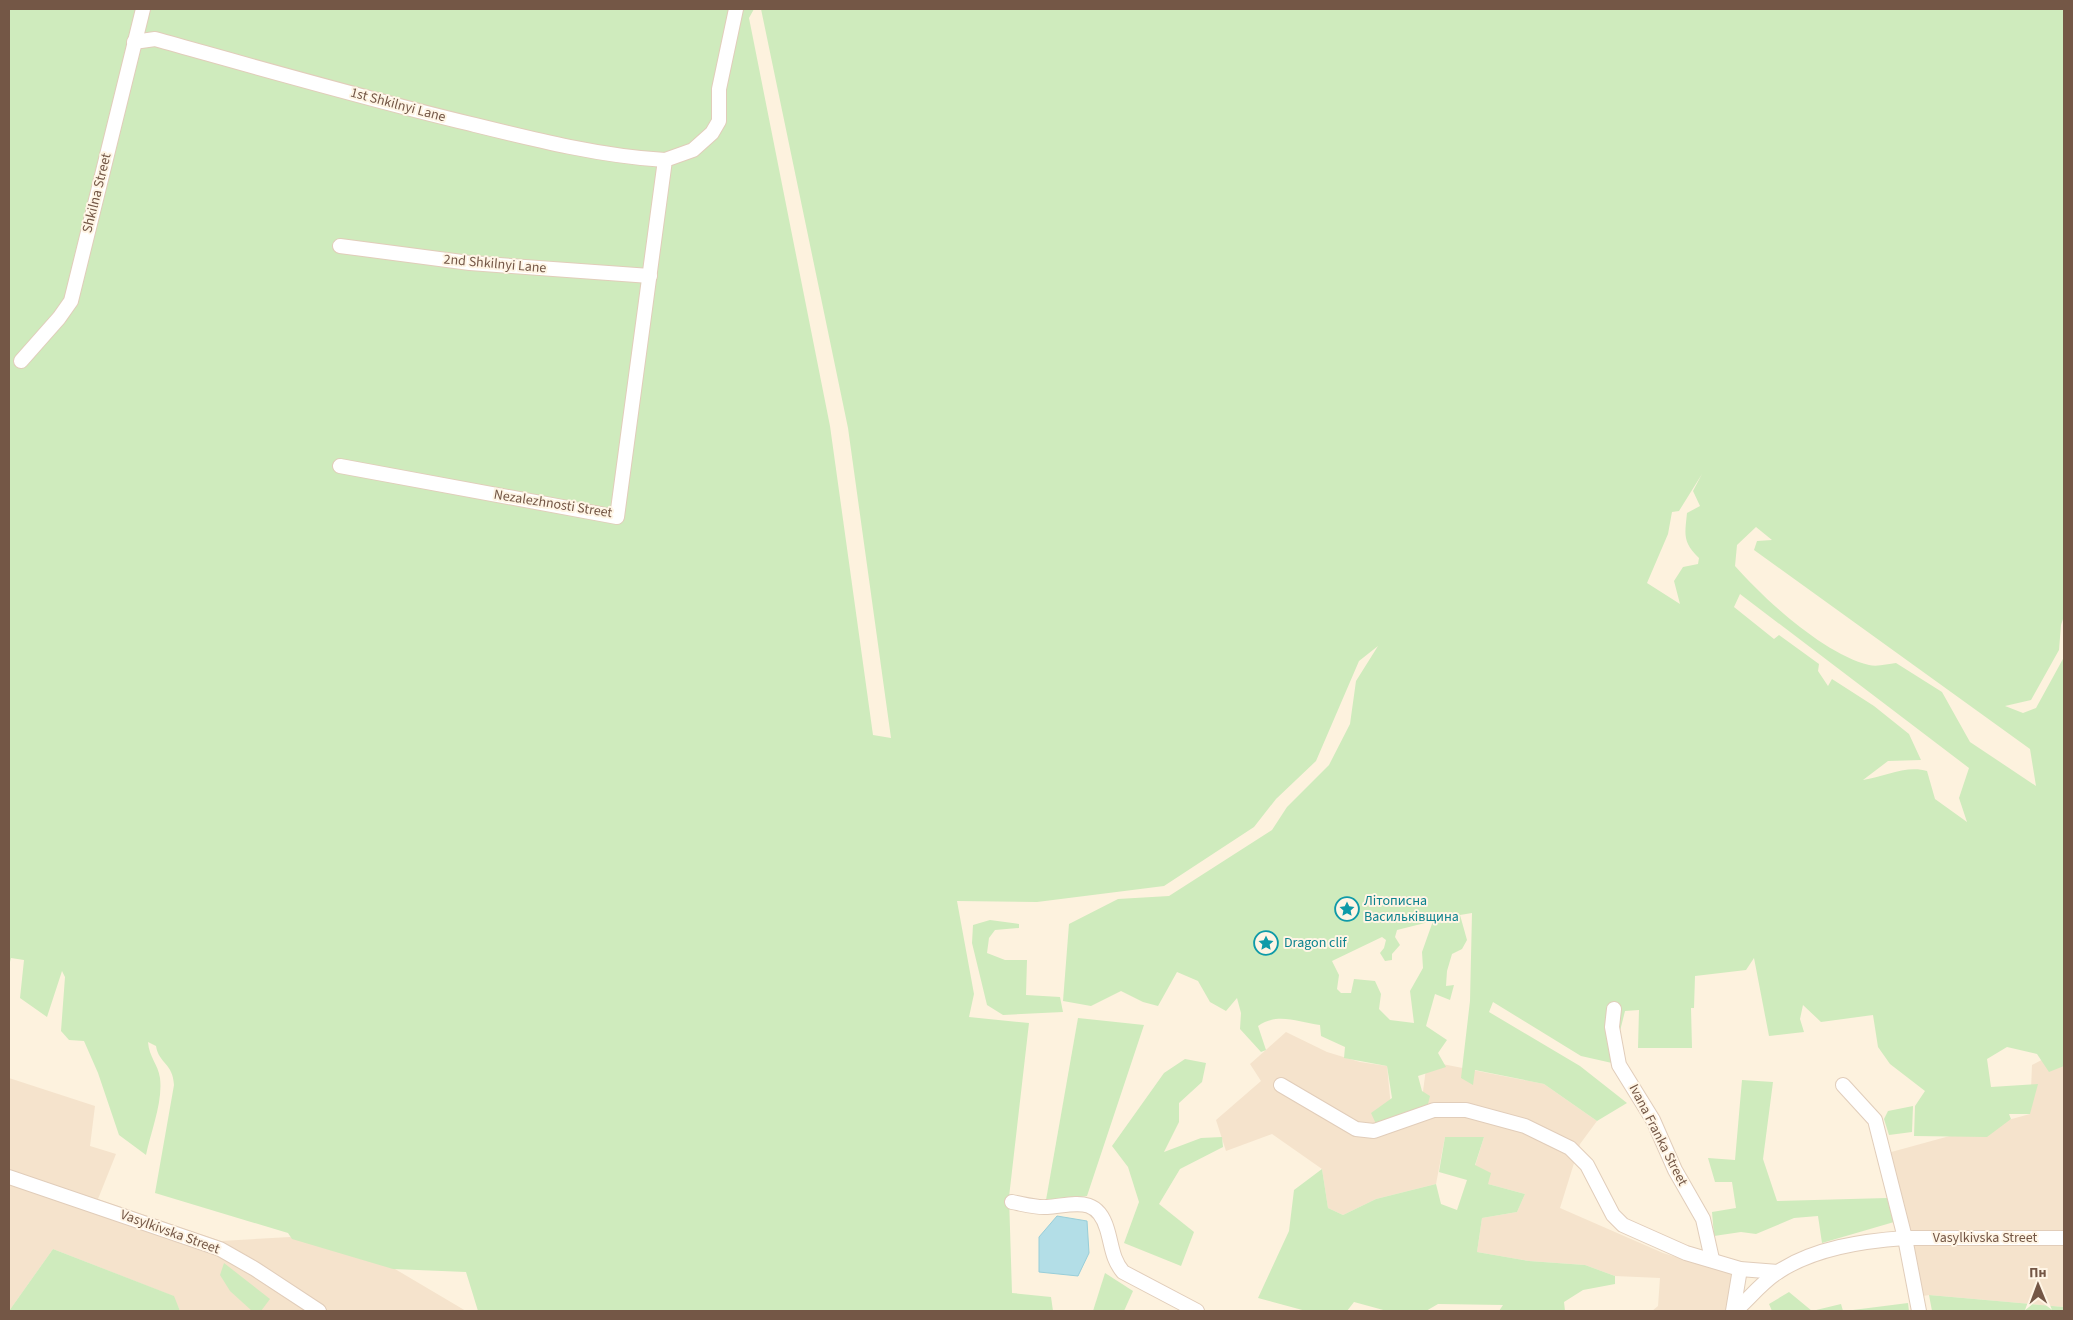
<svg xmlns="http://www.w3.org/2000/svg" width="2073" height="1320" font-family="'Source Sans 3',sans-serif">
<rect width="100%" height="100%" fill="#fdf2de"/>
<g fill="#f5e3cc">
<path d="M1286,1032L1327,1052L1360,1062L1387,1066L1391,1107L1422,1099L1427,1061L1544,1084L1597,1121L1580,1144L1560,1208L1663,1253L1735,1275L1728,1311H1652L1658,1306L1660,1278L1615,1276L1585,1265L1529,1261L1477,1252L1482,1218L1517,1212L1525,1194L1488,1184L1475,1166L1484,1137H1445L1436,1184L1376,1199L1343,1215L1328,1208L1322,1169L1272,1134L1226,1151L1216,1120L1261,1081L1250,1064Z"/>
<path d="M2057,1052L2064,1057V1307L1929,1295L1911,1298L1884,1154L2030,1114L2032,1065Z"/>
<path d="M9,1078L95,1106L90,1146L116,1154L98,1199L221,1241L290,1237L395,1269L466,1311H180L173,1296L53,1249L9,1311Z"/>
</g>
<g fill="#cfebbd" fill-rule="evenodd">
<path d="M9,9H754L749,18L830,426L873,735L891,738L848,428L761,9H2064V616L2061,625L2059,650L2031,700L2005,706L2023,713L2036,708L2064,657V1066L2049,1072L2037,1054L2007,1047L1987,1059L1991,1087L2038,1084L2030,1114H2009L2011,1119L1987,1137L1914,1136L1915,1106L1925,1091L1890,1064L1878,1047L1873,1015L1821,1022L1803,1005L1800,1019L1804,1032L1769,1036L1754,958L1746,970L1695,976L1694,1008H1691L1692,1048H1638L1639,1010L1625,1011L1612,1063L1581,1056L1493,1002L1489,1012L1580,1066L1627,1103L1597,1121L1544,1084L1475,1070L1473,1085L1461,1078L1470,1001L1472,913L1460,915L1467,940L1462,949L1452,954L1447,971L1446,986L1454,985L1450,1000L1435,994L1426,1026L1447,1040L1438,1053L1446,1067L1418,1076L1422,1091L1430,1096L1428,1104L1414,1112L1376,1124L1371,1113L1392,1098L1387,1066L1344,1058L1345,1047L1321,1036L1320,1025C1298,1022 1277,1012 1258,1026L1266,1050L1261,1052L1240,1029L1241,1013L1237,998L1226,1011L1210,1002L1198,981L1177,972L1158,1006L1143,1002L1121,991L1091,1006L1063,1001L1069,924L1118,899L1169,896L1272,830L1287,807L1329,765L1350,724L1356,681L1378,646L1359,661L1316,761L1276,799L1254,827L1164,886L1037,902L957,901L974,994L969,1017L1029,1023L1009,1197L1012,1293L1051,1297L1053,1311H478L466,1272L393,1269L292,1239L288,1233L155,1193L174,1085C173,1063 159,1064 156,1046L148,1042C149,1057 158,1064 160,1078C163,1102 151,1131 146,1155L119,1135L98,1073L84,1041L69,1040L61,1031L65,977L62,971L47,1017L20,998L24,960L11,958L9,966ZM1702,474L1693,491L1700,506L1687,513C1685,534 1682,542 1699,558L1698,564L1683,567L1674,581L1680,604L1647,583L1668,534L1672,512L1679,511ZM1756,527L1772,540L1757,541L1754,550L2030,749L2036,786L1970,742L1942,692L1896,663C1888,664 1877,667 1869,665C1824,654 1765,600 1735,566L1737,545ZM1740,594L1969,768L1959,798L1967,822L1935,799L1927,771C1906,765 1884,777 1863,780L1888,761L1921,760L1909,734L1874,706L1832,679L1828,686L1818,671L1819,664L1779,635L1774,639L1734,607ZM1433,921L1422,952L1423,968L1410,991L1414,1023L1390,1020L1379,1009L1381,994L1375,981L1354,979L1351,993H1341L1337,989L1339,975L1332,961L1382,937L1386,940L1384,948L1380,953L1385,961L1392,960V954L1400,945L1395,937L1397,930Z"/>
<path d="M990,920L1019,924V928L995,930L989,938L987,953L1005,960H1027L1026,995L1060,997L1063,1012L1003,1015L987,1005L972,943L973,925Z"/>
<path d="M1078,1018L1144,1025L1087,1196L1055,1201L1046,1200Z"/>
<path d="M1185,1059L1206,1063L1202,1082L1179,1103V1122L1164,1152L1201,1138L1222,1137L1223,1147L1180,1169L1159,1204L1194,1232L1181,1266L1124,1243L1139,1202L1128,1167L1112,1146L1164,1073Z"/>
<path d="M1742,1080L1773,1082L1763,1159L1777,1201L1887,1198L1894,1222L1822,1243L1818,1216L1794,1218L1756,1234L1741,1232L1714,1236L1712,1212L1736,1208L1732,1182H1715L1708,1158L1735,1160Z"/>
<path d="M1913,1106L1912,1132L1889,1135L1884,1119L1888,1111Z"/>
<path d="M1445,1137H1484L1475,1165L1491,1173L1488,1184L1525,1194L1517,1212L1482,1218L1477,1252L1529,1261L1585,1265L1615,1276V1284L1583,1290L1564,1302L1565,1311H1499L1503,1305L1438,1304L1426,1311H1387L1354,1302L1347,1311H1306L1258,1298L1289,1231L1294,1190L1322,1169L1328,1208L1343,1215L1376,1199L1436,1184L1441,1204L1457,1210L1467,1180L1439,1172Z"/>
<path d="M53,1249L174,1296L180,1311H9Z"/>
<path d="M224,1263L270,1299L261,1311H252L230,1291L220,1275Z"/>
<path d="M1105,1273L1133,1291L1124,1311H1093Z"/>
<path d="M1789,1292L1812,1311L1841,1304L1843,1311H1772L1769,1304Z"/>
<path d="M1929,1295L2064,1307V1311H1932Z"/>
<path d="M1908,1303L1909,1311H1845Z"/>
</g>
<path fill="#b3dee7" stroke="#98ced9" d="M1057,1216L1087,1221L1089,1253L1078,1276L1039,1272V1237Z"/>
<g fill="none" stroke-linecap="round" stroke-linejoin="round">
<g stroke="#e1cdba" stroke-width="16">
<g id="minor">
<path d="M134,42L155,39C259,68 363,98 467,123C532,139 599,156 665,160"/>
<path d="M340,246L470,263L650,276"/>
<path d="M21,361L59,318L71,301L143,9"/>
<path d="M340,466L617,517L665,160L693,150L712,133L719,121V89L736,9"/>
<path d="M1614,1009L1612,1027L1619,1065L1653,1120L1675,1170L1703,1219L1712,1259"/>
<path d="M1281,1085L1356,1129L1374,1131L1434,1110H1466L1525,1126L1570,1148L1587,1165L1613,1215L1623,1225L1686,1253L1740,1269L1778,1272"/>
<path d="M1843,1085L1875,1120L1905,1238L1919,1311"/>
<path d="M9,1177L220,1249L255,1269L319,1311"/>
<path d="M1012,1202C1023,1204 1036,1208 1047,1207C1074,1205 1097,1195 1107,1229C1112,1245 1112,1259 1123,1272L1197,1311"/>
<path d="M1733,1311L1740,1269"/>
<path d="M1735,1311C1749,1299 1762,1282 1778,1272C1814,1248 1863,1241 1905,1238H2064"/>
</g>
</g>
<use href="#minor" stroke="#fff" stroke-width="14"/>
</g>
<defs>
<g id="sight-ring" transform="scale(1.25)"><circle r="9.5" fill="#fff5e5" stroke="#0f9aa8" stroke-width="1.5"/><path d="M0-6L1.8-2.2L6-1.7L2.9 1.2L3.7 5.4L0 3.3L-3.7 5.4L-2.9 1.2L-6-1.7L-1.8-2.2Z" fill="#0f9aa8"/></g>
</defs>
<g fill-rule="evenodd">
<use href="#sight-ring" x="1347" y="909"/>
<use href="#sight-ring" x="1266" y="943"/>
</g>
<g text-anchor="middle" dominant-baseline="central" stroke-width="4" stroke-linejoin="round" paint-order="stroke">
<g font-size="14" fill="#745746" stroke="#fff5e5">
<text transform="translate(398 105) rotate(15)">1st Shkilnyi Lane</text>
<text transform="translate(97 193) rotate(-76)">Shkilna Street</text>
<text transform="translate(495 264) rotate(5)">2nd Shkilnyi Lane</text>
<text transform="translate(553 504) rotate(9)">Nezalezhnosti Street</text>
<text transform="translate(1658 1135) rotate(63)">Ivana Franka Street</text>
<text transform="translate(170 1232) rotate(20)">Vasylkivska Street</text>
<text x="1985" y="1238">Vasylkivska Street</text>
</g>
<g font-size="14" fill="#0d838f" stroke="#fff5e5" text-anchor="start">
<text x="1364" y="901">Літописна<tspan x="1364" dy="16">Васильківщина</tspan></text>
<text x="1284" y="943">Dragon clif</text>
</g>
</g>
<rect width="2073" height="1320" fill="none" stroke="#745746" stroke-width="20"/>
<g transform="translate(2038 1285) rotate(359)" stroke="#fff5e5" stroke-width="4" paint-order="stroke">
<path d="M0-4L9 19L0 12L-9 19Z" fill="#745746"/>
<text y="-8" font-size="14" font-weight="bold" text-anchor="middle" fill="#745746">Пн</text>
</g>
</svg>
